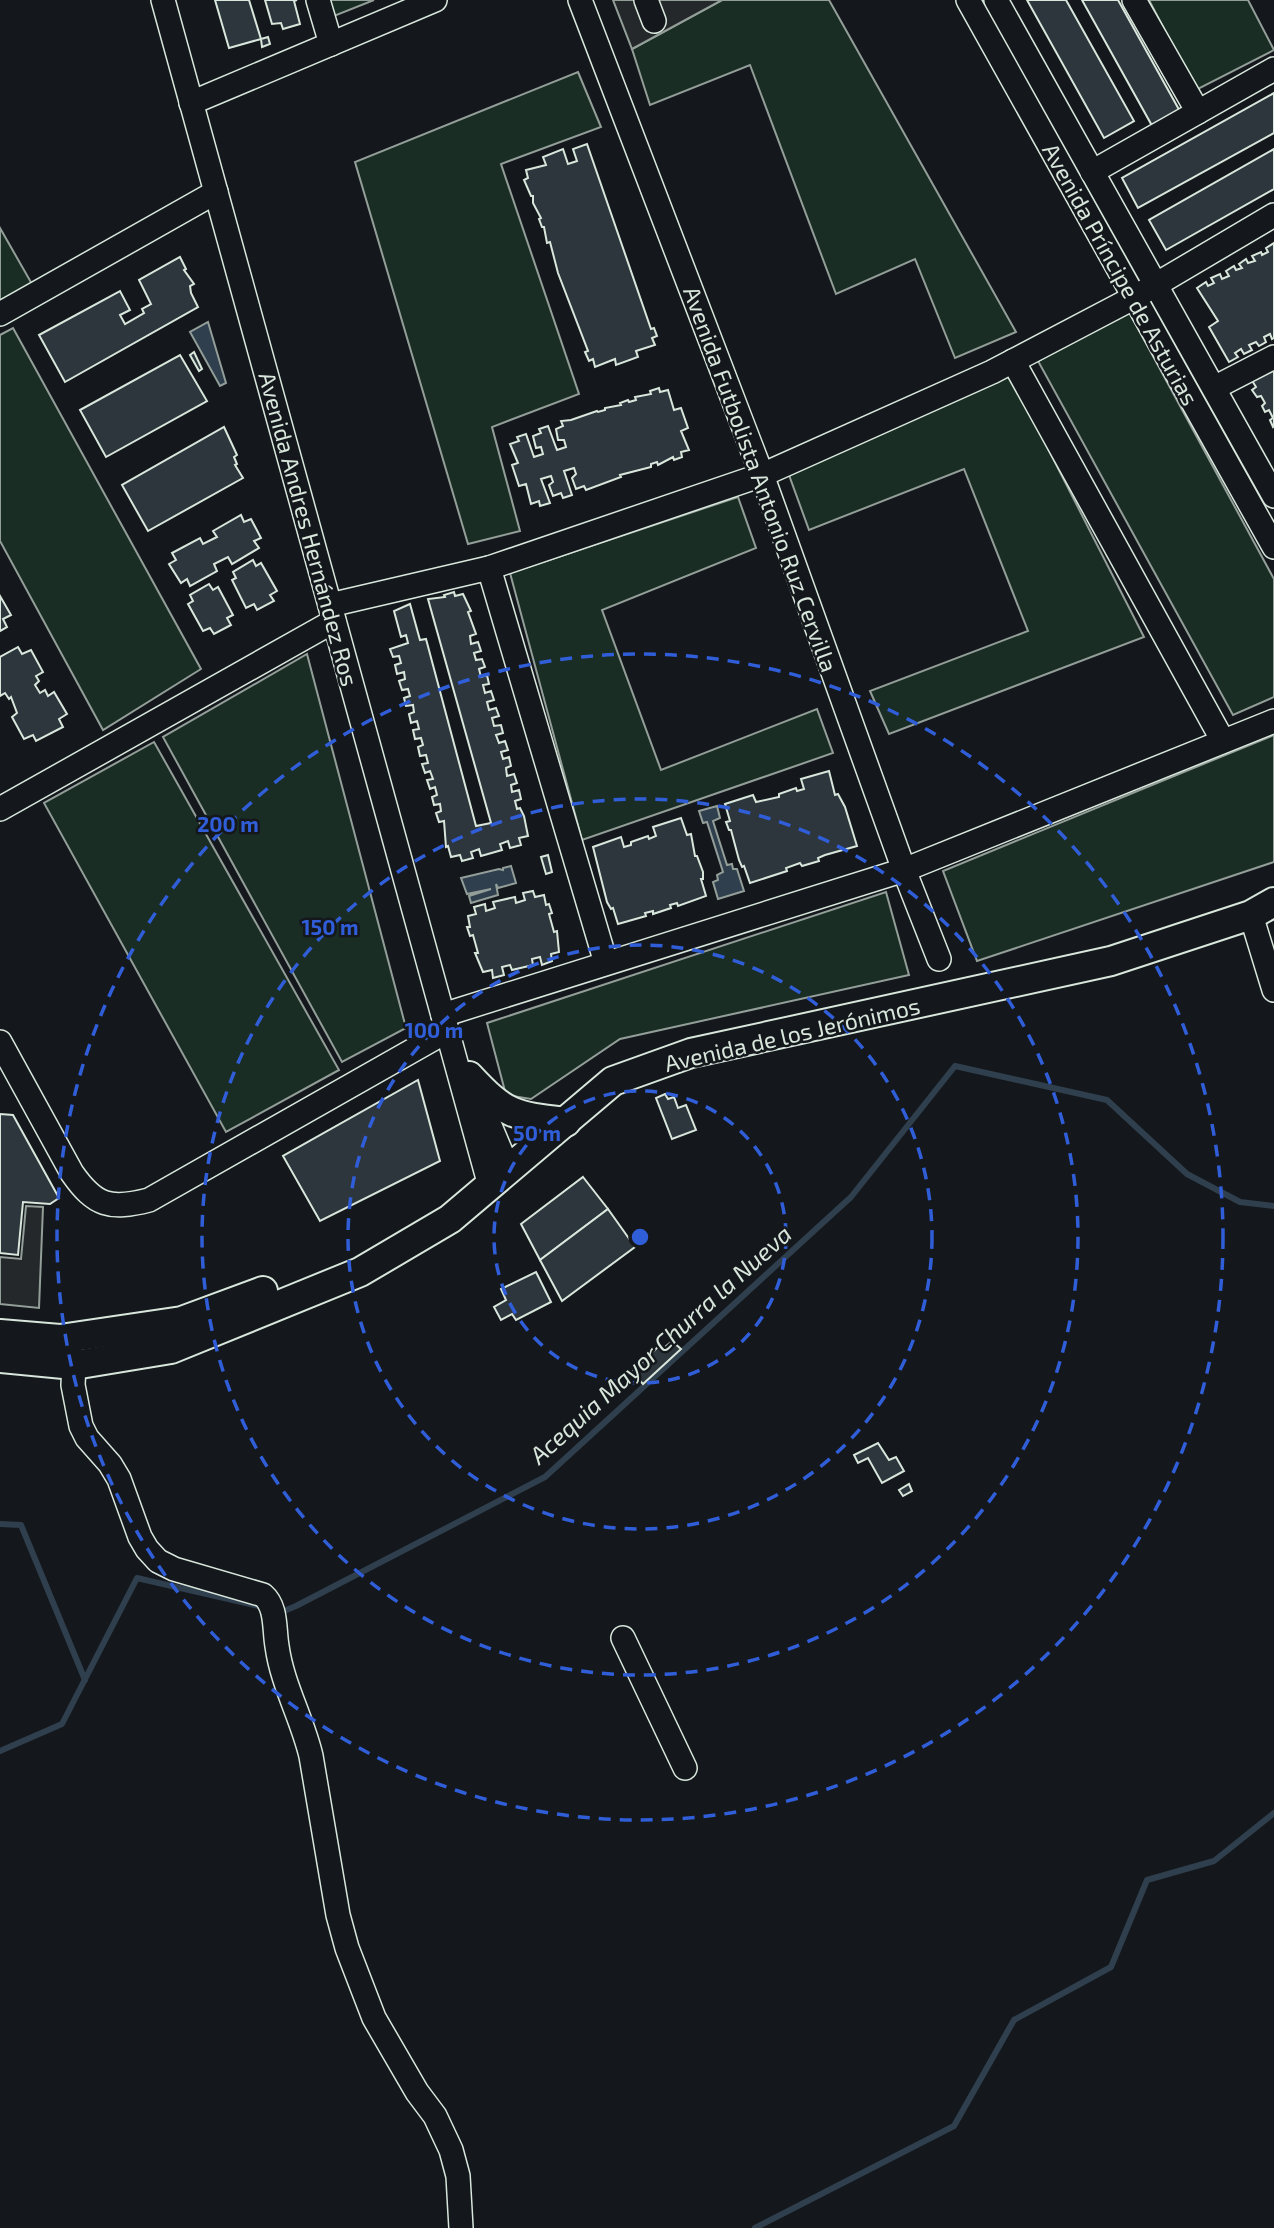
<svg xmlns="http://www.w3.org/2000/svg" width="1274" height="2228" font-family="'Exo 2',sans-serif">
<rect width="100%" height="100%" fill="#14181c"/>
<g fill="#1a2d24" stroke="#939e99" stroke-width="2">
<path d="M324,0H374L329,18Z"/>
<path d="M722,0H829L1016,332L955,358L915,259L836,294L750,65L650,105L632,49Z"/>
<path d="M1149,0H1248L1274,50L1196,90Z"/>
<path d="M578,72L601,127L501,164L579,394L492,427L520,531L468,544L355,162Z"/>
<path d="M0,228L32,284L0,301Z"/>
<path d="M1129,312L1274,579V697L1233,715L1038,361Z"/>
<path d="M13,328L201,669L103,730L0,541V335Z"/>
<path d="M1009,372L1144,637L889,734L870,691L1028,631L964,469L809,530L789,475Z"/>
<path d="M738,497L756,548L602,610L661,770L817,709L833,753L582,840L510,573Z"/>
<path d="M307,654L406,1028L342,1062L163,737Z"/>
<path d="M1274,735V862L977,961L943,871Z"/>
<path d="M154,742L339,1070L226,1132L44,803Z"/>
<path d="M886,892L909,975L620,1039L531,1099L506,1095L487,1023Z"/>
</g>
<g fill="#24282b" stroke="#939e99" stroke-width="2">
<path d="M613,0H722L632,49Z"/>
<path d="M26,1206L43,1207L39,1308L0,1304V1257L21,1259Z"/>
</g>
<g fill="#2f3f4d" stroke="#939e99" stroke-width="2">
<path d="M208,322L226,383L220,386L190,332Z"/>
<path d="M717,806L720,818L713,821L727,865L732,864L733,869H737L744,891L718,899L713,882L718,880L717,875L723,872L707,822L703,823L699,811Z"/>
<path d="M511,866L516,883L498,888L496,884L498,895L471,903L469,896L491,889L467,894L461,878L499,869L503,870V868Z"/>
</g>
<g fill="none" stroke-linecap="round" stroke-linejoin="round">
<g stroke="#2f3f4d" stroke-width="6">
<path d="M0,1524L21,1525L85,1680"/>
<path d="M277,1610L284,1611L296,1606L545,1477L851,1197L955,1066L1107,1100L1187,1174L1240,1202L1274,1206"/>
<path d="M0,1751L62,1724L137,1578L267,1608"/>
<path d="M755,2228L954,2126L1014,2020L1111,1967L1147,1880L1214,1861L1274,1813"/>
</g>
</g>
<g fill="#2c363c" stroke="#d8e6dc" stroke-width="2">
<path d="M215,0H249L261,39L229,48Z"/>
<path d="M265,0H297L294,1L300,24L283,29L281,23L272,24Z"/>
<path d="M1027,0H1066L1134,121L1104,138Z"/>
<path d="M1082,0H1118L1182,115L1155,131Z"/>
<path d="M268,37L270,44L262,47L261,39Z"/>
<path d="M1274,93V133L1138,208L1122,178Z"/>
<path d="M587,144L651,329L654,328L657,336L652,338L655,345L636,351L638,357L616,365L615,359L595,367L593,359L589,361L585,352L588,351L558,273L550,242L547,243L544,227H542L539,219L541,218L533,203V196H531L524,180L528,178L526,170L546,165L543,157L563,149L568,164L577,161L573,149Z"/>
<path d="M1274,149V189L1166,250L1149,220Z"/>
<path d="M1274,243V338L1272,339L1270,334L1264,337L1266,342L1259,346L1256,342L1249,345L1252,350L1244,354L1241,349L1235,353L1238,357L1229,362L1209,327L1218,321L1197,288L1206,282L1208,286L1214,283L1211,278L1220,274L1222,279L1229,276L1226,271L1234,266L1236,270L1242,268L1239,264L1246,259L1248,263L1255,261L1252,256L1261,252L1262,255L1268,252L1266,248Z"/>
<path d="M180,257L186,269L184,270L194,284L190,286L191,293L198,307L65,382L39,335L120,291L130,310L120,315L125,324L144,313L142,309L151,304L139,280Z"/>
<path d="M194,352L202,369L199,371L190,355Z"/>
<path d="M180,355L207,401L106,457L80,410Z"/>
<path d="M1274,367V426L1273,427L1270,420L1273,418L1269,410L1265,412L1262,406L1265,403L1261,396L1257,397L1252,390L1256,387L1251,379Z"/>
<path d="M659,388L660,392L668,390L674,410L681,408L688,428L681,431L689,450L681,452L682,457L674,460L673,457L658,465L657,462L651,464V467L620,475L621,477L586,490L584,486L576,489L572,478L576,474L574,468L564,471L572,495L563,498L561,493L553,496L549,485L553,482L551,476L541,479L550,503L540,506L539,501L531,504L526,484L519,486L512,465L518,463L510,444L519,441L517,437L526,434L534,457L543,454L541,447L536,448L533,436L541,433L539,429L548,426L557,450L566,447L564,440H558L556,429L563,426L561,421L571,420L597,411L598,412L605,410V408L621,405L620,403L628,400L629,402L636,400L635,397L651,394L650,391Z"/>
<path d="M224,427L237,455L234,457L237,464L235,465L243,478L148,531L122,485Z"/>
<path d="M241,515L244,522L251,519L261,538L254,541L259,548L232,564L228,557L214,564L217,571L190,586L187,579L181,583L169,564L176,560L172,553L200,538L203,544L217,537L213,531Z"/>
<path d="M253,560L256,566L261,563L277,591L270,595L274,601L257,610L254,604L246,608L232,580L236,578L233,572Z"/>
<path d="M209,584L213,590L218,587L233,615L227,618L231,625L214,634L210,628L203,631L188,604L193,601L190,595Z"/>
<path d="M454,592L455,596L463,594L471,611L468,612L476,634L470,636L471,644L478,642L481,651L474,653L476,660L482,659L485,667L479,669L481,677L487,675L489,684L483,685L485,693L491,691L494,700L487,702L489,710L496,708L499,716L492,718L494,726L501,725L503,733L496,735L499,743L505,741L508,750L501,752L503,759L509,757L511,766L506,768L507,776L514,774L517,783L511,785L512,792L519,790L521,799L515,801L517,809L520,808L524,816L528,836L519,838L521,845L510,848L508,841L500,844L502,850L481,856L479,849L471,852L473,858L462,861L460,855L451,857L448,846L446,847L444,821L439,822L436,813L441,811L440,804L434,805L432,797L437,795L435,787L430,789L427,780L433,779L430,771L425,773L422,764L428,763L426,755L420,756L418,747L423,745L421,738L415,739L413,730L419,729L417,721L411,723L409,714L414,712L413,705L406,706L404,698L410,696L408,689L402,690L399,681L405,679L404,672L397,674L395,665L401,663L399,656L393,657L390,649L408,643L406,635L401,637L394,611L410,604L420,640L426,639L476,826L491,823L428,599L445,597L444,595Z"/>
<path d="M0,596L11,615L3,619L7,627L0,631Z"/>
<path d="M18,647L22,654L31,650L43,672L36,676L39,681L35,685L40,693L45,690L48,696L54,692L67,714L59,719L63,727L36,741L33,735L24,739L12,717L17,713L11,697L9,699L5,693L0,696V657Z"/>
<path d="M829,771L835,795L838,794L845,807L857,846L825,855L818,858L819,861L802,866L800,863L786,868L787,871L750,883L744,866L742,867L739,860L731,830H729L726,822L730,821L725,804L753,795L756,802L779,797V794L796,788L797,791L804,789L801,779Z"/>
<path d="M681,818L687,835L691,834L695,856H697L703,872V879H701L706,896L678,906L677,903L670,905L671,908L653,914V911L645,913L646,916L618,924L613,908L611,909L607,902L593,847L621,837L624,847L631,845V842L648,836L649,839L656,836L653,827Z"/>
<path d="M548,855L552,872L546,874L541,857Z"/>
<path d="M533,891L535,897L544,895L546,905L549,904L552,913L549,914L554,932L557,931L559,952L551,954L552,961L542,965L540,957L532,959L533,965L512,970L510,965L502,967L504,975L493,978L492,970L483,972L475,953H478L473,935L470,936L467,927H470L468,916L476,914L474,907L485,904L486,911L495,908L493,902L515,897L516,903L525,900L523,893Z"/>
<path d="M418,1080L440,1161L320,1221L283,1156Z"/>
<path d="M665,1094L668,1099L674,1097L678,1108L686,1105L696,1130L672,1139L656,1098Z"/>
<path d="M0,1114L13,1115L59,1198L50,1204L23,1202L18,1255L0,1253Z"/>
<path d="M583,1177L608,1209L540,1260L521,1224Z"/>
<path d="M608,1209L635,1247L562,1301L540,1260Z"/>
<path d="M536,1272L551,1302L516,1320L512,1314L501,1320L494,1307L506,1300L501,1289Z"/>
<path d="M672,1341L681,1349L643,1384L632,1372L661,1344L664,1348Z"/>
<path d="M878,1443L889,1460L896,1457L904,1471L882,1483L868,1458L858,1463L854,1455Z"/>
<path d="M909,1484L912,1491L903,1496L899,1490Z"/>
</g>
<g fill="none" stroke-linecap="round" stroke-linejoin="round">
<g stroke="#d8e6dc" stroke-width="26">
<g id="minor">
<path d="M163,0L490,1186"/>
<path d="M318,0L331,44"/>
<path d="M580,0L762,475L904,870L939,959"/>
<path d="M646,0L654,21"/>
<path d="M968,0L1274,547"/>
<path d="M996,0L1274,496"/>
<path d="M1134,0L1198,112L1274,69"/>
<path d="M191,103L435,0"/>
<path d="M1092,172L1198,112"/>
<path d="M0,314L216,192"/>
<path d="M1013,361L1223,741"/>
<path d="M1214,388L1274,357"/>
<path d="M489,568L606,963"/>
<path d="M330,605L489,568L762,475L992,372L1135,297L1274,215"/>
<path d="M0,809L334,621"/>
<path d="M1251,915L1274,990"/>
<path d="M443,1015L904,870L1274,721"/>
<path d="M0,1042L72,1173C95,1206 110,1210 149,1200L447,1031"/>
<path d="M480,1102L509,1171"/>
<path d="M66,1351L74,1365L73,1385L81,1426L87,1438L110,1464L119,1479L140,1537L147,1549L158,1561L174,1569L263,1595C277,1607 274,1629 277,1646C282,1684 302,1718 311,1756L338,1915L347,1948L374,2018L417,2092L435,2116L451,2150L458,2176L461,2228"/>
<path d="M623,1638L685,1768"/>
</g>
</g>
<g stroke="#d8e6dc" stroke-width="32">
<g id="major">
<path d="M469,1076C505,1115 514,1116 566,1122"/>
<path d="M0,1334L60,1339L182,1321L263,1291"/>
<path d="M0,1358L74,1365L171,1349L360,1272L450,1219L613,1081L691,1053L1111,961L1251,915L1274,902"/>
</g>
</g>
<use href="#minor" stroke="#14181c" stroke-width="23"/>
<use href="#major" stroke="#14181c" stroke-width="28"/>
</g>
<g fill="none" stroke="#305dd8" stroke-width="3.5" stroke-dasharray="12 9">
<circle cx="640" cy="1237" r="146"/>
<circle cx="640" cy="1237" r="292"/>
<circle cx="640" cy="1237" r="438"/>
<circle cx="640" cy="1237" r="583"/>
</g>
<g text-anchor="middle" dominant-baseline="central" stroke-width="5" stroke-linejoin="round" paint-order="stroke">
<g font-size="23" fill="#d8e6dc" stroke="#14181c">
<text transform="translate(1121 274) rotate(61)">Avenida Príncipe de Asturias</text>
<text transform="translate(761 479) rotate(70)">Avenida Futbolista Antonio Ruz Cervilla</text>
<text transform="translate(309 529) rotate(75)">Avenida Andres Hernández Ros</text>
<text transform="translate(792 1034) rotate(-13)">Avenida de los Jerónimos</text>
</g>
<g font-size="24" font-style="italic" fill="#d8e6dc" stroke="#14181c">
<text transform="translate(660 1344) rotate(-42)">Acequia Mayor Churra la Nueva</text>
</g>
</g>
<circle cx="640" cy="1237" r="10" fill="#305dd8" stroke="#14181c" stroke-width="3.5"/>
<g font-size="21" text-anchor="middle" font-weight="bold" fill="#305dd8" stroke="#14181c" stroke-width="5" stroke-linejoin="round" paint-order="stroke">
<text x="228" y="832">200 m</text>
<text x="330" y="935">150 m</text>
<text x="434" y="1038">100 m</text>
<text x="537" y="1141">50 m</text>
</g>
</svg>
